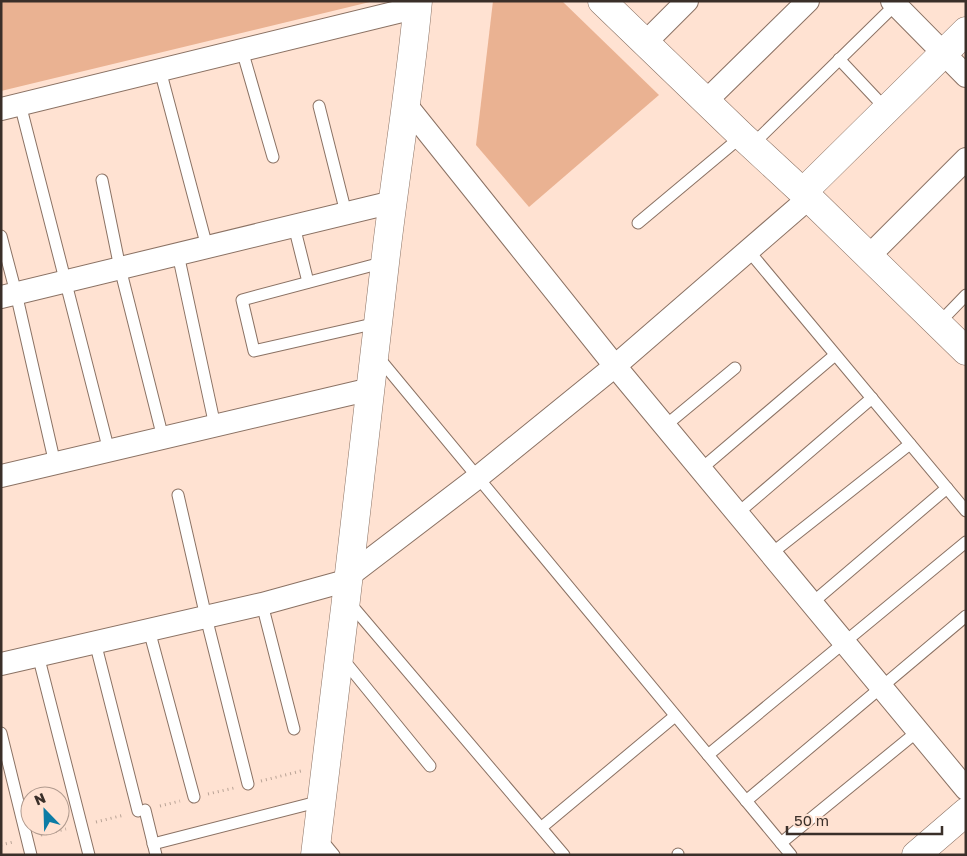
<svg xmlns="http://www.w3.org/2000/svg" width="967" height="856" font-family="'Golos Text',sans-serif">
<rect width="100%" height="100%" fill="#ffe2d2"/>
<g fill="#eab292">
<path d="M1,1H374L1,91Z"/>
<path d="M493,1H562L659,95L529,207L476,145Z"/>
</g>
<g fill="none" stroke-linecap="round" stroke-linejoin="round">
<g stroke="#8b7264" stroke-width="13">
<g id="lane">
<path d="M242,50L273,157"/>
<path d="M839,59L887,110"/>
<path d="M160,70L207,247"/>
<path d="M20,104L109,451"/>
<path d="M319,106L346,213"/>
<path d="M752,145L895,5"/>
<path d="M102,180L120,268L163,438"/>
<path d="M638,223L742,136"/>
<path d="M294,226L308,282"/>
<path d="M1,236L16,293L55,464"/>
<path d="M748,250L966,511"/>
<path d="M178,254L215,426"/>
<path d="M377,323L254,351L242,300L385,262"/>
<path d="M938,324L966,295"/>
<path d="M378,357L791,855"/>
<path d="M665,426L735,368"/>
<path d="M701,469L835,355"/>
<path d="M178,495L206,617L248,784"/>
<path d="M738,513L872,398"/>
<path d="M772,553L910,444"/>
<path d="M348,601L564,855"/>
<path d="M812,603L947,488"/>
<path d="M262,604L294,729"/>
<path d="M149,630L194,797"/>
<path d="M95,642L138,811"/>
<path d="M38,655L89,855"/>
<path d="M342,658L430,766"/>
<path d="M1,733L31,855"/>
<path d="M708,755L966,542"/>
<path d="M746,801L966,616"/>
<path d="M145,810L156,855"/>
<path d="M542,827L675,716"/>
<path d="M320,838L334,855"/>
<path d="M781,843L918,731"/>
<path d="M153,844L321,801"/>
<path d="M678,855V854"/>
</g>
</g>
<g stroke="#8b7264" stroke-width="24">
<g id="street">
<path d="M892,1L966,76"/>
<path d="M645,43L687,1"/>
<path d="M706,101L808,1"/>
<path d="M407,106L615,366L966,789"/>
<path d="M1,109L418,7"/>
<path d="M868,257L966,159"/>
<path d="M1,297L393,202"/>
<path d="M1,476L371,389"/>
<path d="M350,575L477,478L615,366L809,198"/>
<path d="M1,664L262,604L349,580"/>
</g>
</g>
<g stroke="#8b7264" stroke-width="29">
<g id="secondary">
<path d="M602,1L742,136L809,198L966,351"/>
<path d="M803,192L966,31"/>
<path d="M315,855C340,658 362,460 385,263C395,175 410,89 418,1"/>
<path d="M916,855L966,812"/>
</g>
</g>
<g stroke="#b9a396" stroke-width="3" stroke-dasharray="1 4" stroke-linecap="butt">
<path d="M261,781L301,771"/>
<path d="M208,794L234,788"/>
<path d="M160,806L180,801"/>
<path d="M96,822L124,815"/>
<path d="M41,835L66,829"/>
<path d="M1,845L13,842"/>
</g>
<use href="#lane" stroke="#fff" stroke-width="11"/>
<use href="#street" stroke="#fff" stroke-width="22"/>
<use href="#secondary" stroke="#fff" stroke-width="28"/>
</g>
<rect width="967" height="856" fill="none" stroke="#3a2f29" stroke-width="5"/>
<g transform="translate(45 811) rotate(337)"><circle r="24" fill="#ffe2d2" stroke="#b09a8e"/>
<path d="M0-4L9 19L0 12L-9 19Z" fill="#0d7ca5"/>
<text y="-8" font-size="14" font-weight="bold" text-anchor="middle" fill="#3a2f29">N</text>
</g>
<path d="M787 826v8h155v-8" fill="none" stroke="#3a2f29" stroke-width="2.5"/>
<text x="794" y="826" font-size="15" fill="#3a2f29" stroke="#ffe2d2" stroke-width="4" paint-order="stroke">50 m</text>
</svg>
